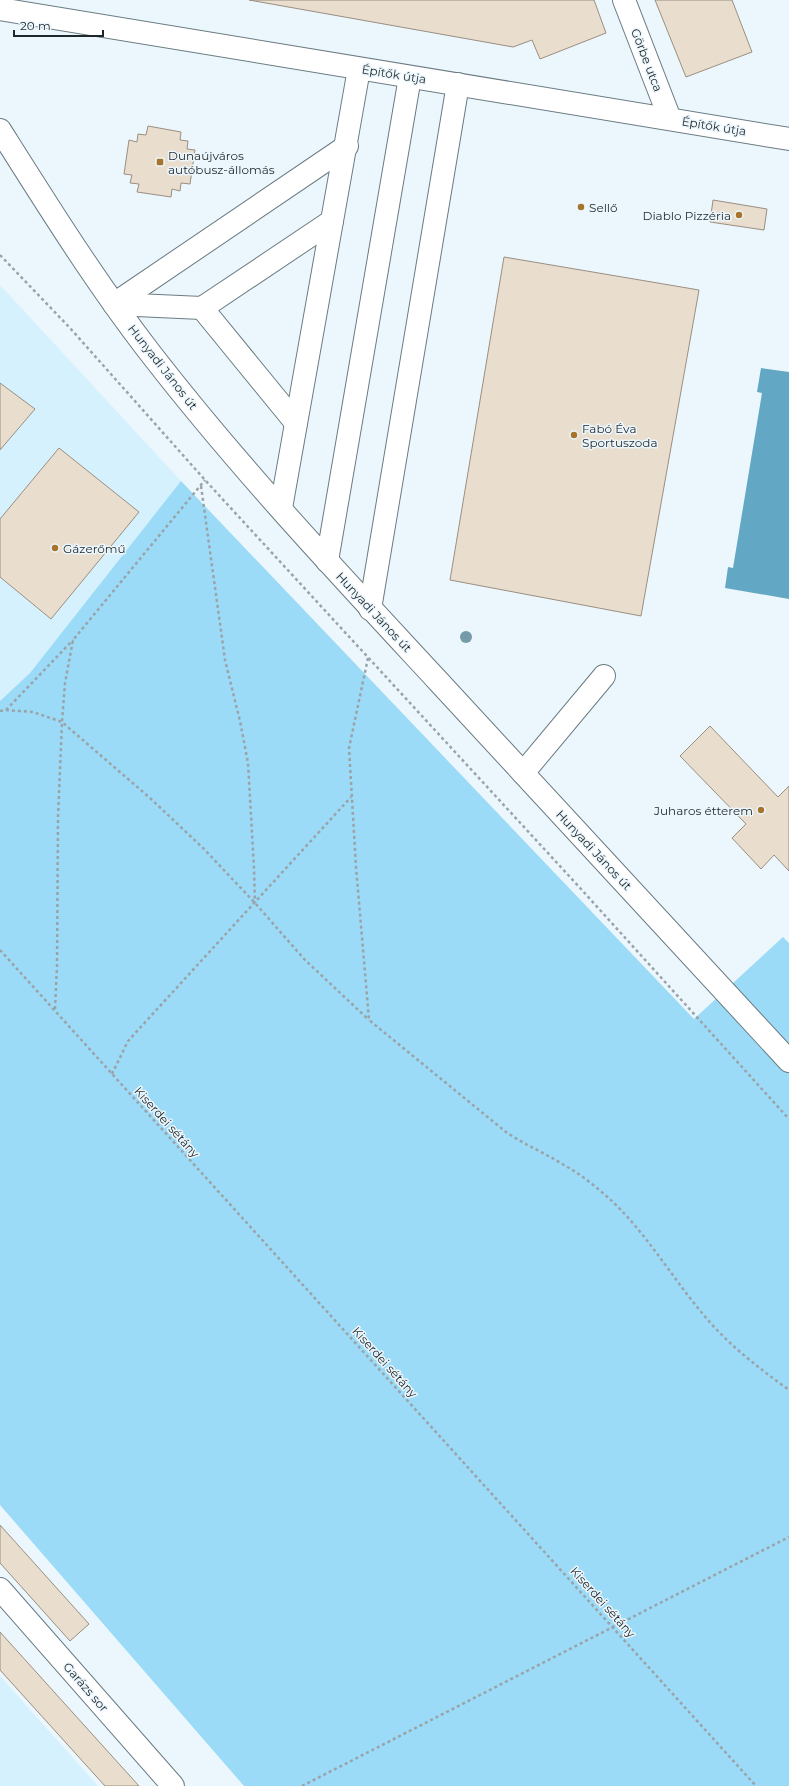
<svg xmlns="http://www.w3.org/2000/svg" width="789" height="1786" font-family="Montserrat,sans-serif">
<rect width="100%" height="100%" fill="#ecf7fd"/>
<g fill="#d5f1fd">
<path d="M0,285L181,481L30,673L0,701Z"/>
<path d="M0,1676L98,1786H0Z"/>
</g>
<path fill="#9bdbf7" d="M181,481L694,1019L783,937L789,943V1786H244L0,1505V701L30,673Z"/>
<path fill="#62a7c4" d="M761,368L789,372V599L725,588L728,567L733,568L762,393L757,392Z"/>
<g fill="#e9ddce" stroke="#9a8e81">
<path d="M249,0H594L606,33L540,59L532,40L513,47Z"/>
<path d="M655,0H732L752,52L686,77Z"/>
<path d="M148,126L181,132L180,140L188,141L187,149L195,150L190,184L181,183L180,191L172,189L171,197L137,192L139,184L130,183L132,175L124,174L129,140L137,142L138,134L146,135Z"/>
<path d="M713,200L767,209L764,230L710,222Z"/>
<path d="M504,257L699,290L641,616L450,580Z"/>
<path d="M0,383L35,409L0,450Z"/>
<path d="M59,448L139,512L51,619L0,577V519Z"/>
<path d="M710,726L778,797L789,786V871L774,855L761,869L732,838L746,824L680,756Z"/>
<path d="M0,1525L89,1624L70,1641L0,1563Z"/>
<path d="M0,1632L139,1786H105L0,1670Z"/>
</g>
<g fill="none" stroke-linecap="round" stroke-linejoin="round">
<g stroke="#6a7b83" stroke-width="24">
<g id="minor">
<path d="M624,0L670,119"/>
<path d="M0,9L789,139"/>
<path d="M0,130C48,206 96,283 151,354C240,469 340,575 439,682C556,808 672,935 789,1061"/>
<path d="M114,304L347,146"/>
<path d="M114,304L202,308L332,221"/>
<path d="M202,308L296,423"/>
<path d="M281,508L359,69"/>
<path d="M327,561L410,77"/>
<path d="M370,609L458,84"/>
<path d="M523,773L604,676"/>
<path d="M0,1589L173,1786"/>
</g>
</g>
<g stroke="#9aa3a8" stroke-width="2.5" stroke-dasharray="3 3" stroke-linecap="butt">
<path d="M0,255L70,328L205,480L581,889L789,1119"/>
<path d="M201,486L225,660L240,721L248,763L254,868L255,903"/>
<path d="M368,658L349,748L356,867L369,1020L506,1132C525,1145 545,1153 564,1165C582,1175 599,1189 614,1203C653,1241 680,1291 717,1330C739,1353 763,1371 789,1390"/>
<path d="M6,710L73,640"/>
<path d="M0,711L6,710L33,712L62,722L150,798L204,849L255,903L305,960L369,1020"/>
<path d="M0,950L756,1786"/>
<path d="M55,1009L57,966L58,817L62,722L65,683L73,640L205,480"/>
<path d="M112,1074L128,1041L351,797"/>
<path d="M302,1786L789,1537"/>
</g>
<use href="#minor" stroke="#fff" stroke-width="22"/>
</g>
<circle fill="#759aa8" cx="466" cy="637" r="6"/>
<g fill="#a7742b" stroke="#ecf7fd" stroke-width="1.5">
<rect x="156" y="158" width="8" height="8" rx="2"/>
<circle cx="581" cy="207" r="4"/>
<circle cx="739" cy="215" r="4"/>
<circle cx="574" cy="435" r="4"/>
<circle cx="55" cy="548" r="4"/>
<circle cx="761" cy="810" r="4"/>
</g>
<g text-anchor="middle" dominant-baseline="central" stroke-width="3" stroke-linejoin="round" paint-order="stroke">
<g font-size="12" fill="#1f272a" stroke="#ecf7fd">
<text transform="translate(647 60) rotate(69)">Görbe utca</text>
<text transform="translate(394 74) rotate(9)">Építők útja</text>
<text transform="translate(714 126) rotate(9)">Építők útja</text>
<text transform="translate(163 367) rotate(52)">Hunyadi János út</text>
<text transform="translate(374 612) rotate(47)">Hunyadi János út</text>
<text transform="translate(594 850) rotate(47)">Hunyadi János út</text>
<text transform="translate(167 1122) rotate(48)">Kiserdei sétány</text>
<text transform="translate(385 1362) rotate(48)">Kiserdei sétány</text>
<text transform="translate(603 1602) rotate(48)">Kiserdei sétány</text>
<text transform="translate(86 1687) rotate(49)">Garázs sor</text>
</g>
<g font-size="12" fill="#1f272a" stroke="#ecf7fd" text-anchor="start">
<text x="168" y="155">Dunaújváros<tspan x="168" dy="14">autóbusz-állomás</tspan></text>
<text x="589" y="207">Sellő</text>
<text x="731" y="215" text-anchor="end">Diablo Pizzéria</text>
<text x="582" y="428">Fabó Éva<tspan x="582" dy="14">Sportuszoda</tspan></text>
<text x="63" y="548">Gázerőmű</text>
<text x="753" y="810" text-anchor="end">Juharos étterem</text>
</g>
</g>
<path d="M14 30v6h89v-6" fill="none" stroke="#1f272a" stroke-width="2"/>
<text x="20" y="30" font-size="12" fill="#1f272a" stroke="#ecf7fd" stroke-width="3" paint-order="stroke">20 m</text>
</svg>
